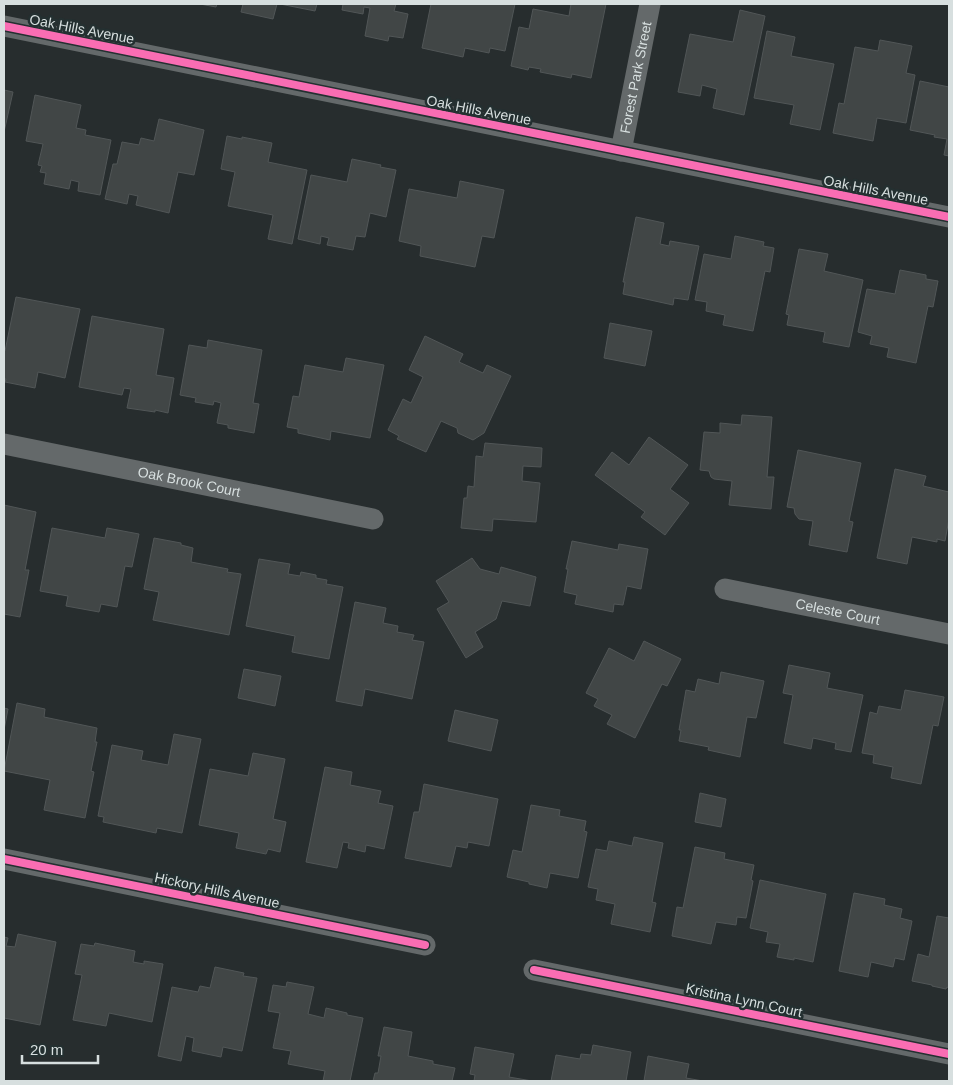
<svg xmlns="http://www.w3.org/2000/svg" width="953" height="1085" font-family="Arial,sans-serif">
<rect width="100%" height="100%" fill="#272d2e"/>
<g fill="#414646" stroke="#515657">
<path d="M200,4H217L216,7Z"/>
<path d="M243,4H277L273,19L241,12Z"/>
<path d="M280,4H317L315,11Z"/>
<path d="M343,4H396L394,11L408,14L403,38L389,36L388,41L365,36L370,8L364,7L363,14L342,10Z"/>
<path d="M431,4H515L505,51L490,48L489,53L465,48L463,57L422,48Z"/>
<path d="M571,4H606L591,78L572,74L571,78L540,72L541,69L529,67L528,70L511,66L519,27L529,29L533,9L569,16Z"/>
<path d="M740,10L765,16L744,115L713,108L717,89L702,85L700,96L678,92L690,34L733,42Z"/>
<path d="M767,31L795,37L791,56L834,64L820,130L790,124L794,105L754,98Z"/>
<path d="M880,40L912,46L906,73L915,75L906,123L877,118L873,141L833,133L839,103L844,104L855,47L878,51Z"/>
<path d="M920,81L949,87V156L944,155L947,139L934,137L935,135L910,130Z"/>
<path d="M4,90L13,92L4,132Z"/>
<path d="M35,95L81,105L76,128L86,130L85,135L111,140L100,195L78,191L79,182L71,180L69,189L44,184L46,173L40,172L42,166L38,165L43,144L26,141Z"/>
<path d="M159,119L204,130L194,175L178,172L169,213L136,205L138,196L129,194L127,204L105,199L113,164H117L122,142L139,145L141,138L154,141Z"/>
<path d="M227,136L242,139V137L272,143L268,162L307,170L292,244L268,239L273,215L228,206L235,172L221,169Z"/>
<path d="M352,159L381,165L380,167L396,170L386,217L370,213L365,237L356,236L353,250L327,245L329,238L321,236L320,244L298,239L311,175L347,182Z"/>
<path d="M460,181L504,190L494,238L482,236L475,267L420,256L421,246L399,241L409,189L457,198Z"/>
<path d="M636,217L664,223L660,244L669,246L670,241L699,246L688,300L674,298L673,305L623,294L625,282H623Z"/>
<path d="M735,236L764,242L763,246L774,248L770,272L765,271L753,331L723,325L725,315L706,311L707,302L695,300L704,254L731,259Z"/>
<path d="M799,249L828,254L824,271L863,280L849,347L823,342L825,332L787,325L789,315L786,314Z"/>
<path d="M900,270L926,275V279L938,281L933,307L928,306L916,363L887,357L889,348L870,344L872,336L858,332L867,289L895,294Z"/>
<path d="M16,297L80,309L65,378L38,372L35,388L5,382L6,379H4V351H5Z"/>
<path d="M92,316L164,329L156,375L174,378L168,413L155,410V412L127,408L131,389L124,388L122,395L79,387Z"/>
<path d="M610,323L652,331L645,366L604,358Z"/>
<path d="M425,336L463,354L459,362L483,373L487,365L511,376L484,433L473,440L458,433L457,428L441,421L426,452L397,439L399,436L388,430L403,399L411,403L423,377L409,370Z"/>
<path d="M208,340L262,350L253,403L259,404L254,433L228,428V425L217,423L221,403L214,401L213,405L195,402L196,398L180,395L189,345L207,348Z"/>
<path d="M346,358L384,365L370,438L331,431L330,440L298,433V429L287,427L293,396L299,397L305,365L343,372Z"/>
<path d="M742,415L772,417L767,477H774L771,509L729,505L732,481L714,479L711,477L709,471L700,470L704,432L720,433V423L741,425Z"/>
<path d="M649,437L688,465L670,489L689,503L665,535L641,517L645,512L595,475L612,452L629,465Z"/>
<path d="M485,443L542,448L541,467L523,466L522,481L540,483L536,522L493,519L492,531L461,528L464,498H467L468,486L474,487L476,456L483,457Z"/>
<path d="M798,450L861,463L849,521L853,522L847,552L809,545L813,521L799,519L795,514L794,508L787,507Z"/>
<path d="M895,469L926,476L923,486L949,492V519L945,541L937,539V542L912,537L907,564L877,558Z"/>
<path d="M4,505L36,512L25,570H29L20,617L4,614Z"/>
<path d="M52,528L105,538L107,528L139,534L132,567L125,566L117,607L101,604L99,612L66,606L68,596L40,591Z"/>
<path d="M154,538L181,543V545L193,548L191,562L228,569L227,572L241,574L229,635L153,620L159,592L144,589Z"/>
<path d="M572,541L618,550L619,544L648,549L641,589L627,586L623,605L614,604L613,612L575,604L577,595L564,592L568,569H566Z"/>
<path d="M472,558L480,569L499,574L501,567L536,577L530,606L502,601L496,619L475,632L483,647L466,658L437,609L449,602L436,581Z"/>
<path d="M259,559L290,564L288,574L300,576L301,572L316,575V578L327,580L326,584L343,587L329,659L292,652L295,636L246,626Z"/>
<path d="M355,602L386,608L383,623L398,626L397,632L414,635L412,640L424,642L412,699L365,689L362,706L336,701Z"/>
<path d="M644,641L681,659L667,686L662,684L635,738L607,724L612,715L594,706L598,699L586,693L609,648L634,661Z"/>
<path d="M789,665L830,673L827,688L863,695L851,752L835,749L836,743L813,738L811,749L784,743L793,695L783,693Z"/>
<path d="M244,669L281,676L275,706L238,698Z"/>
<path d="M721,672L764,681L756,718L747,717L740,757L708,750L709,747L679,741L681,730H679L686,690L695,692L698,679L719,684Z"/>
<path d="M905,690L944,697L938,726L933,725L921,784L891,778L893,767L873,763L874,755L862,753L870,712L877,714L879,706L901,710Z"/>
<path d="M17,703L45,709L44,717L97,728L95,742H97L91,771L94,772L85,818L44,810L50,780L4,771Z"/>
<path d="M4,708L8,709L4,730Z"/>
<path d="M455,710L498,720L491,751L448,741Z"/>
<path d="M174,734L201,739L182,833L157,828L156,833L103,822L104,817L98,816L112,745L143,751L141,760L168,765Z"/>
<path d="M253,753L285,759L273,819L286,822L280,852L268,849L266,854L236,848L239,833L199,825L210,769L248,776Z"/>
<path d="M325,767L352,772L350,785L381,791L378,803L393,806L384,849L366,845L365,852L348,848L349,843L343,842L337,868L306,862Z"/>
<path d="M424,784L498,799L489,846L468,842L467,848L456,846L451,867L405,858L414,812H419Z"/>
<path d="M700,793L726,799L721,827L695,822Z"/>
<path d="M531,805L560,810L559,816L586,821L584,831L587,832L578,878L550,873L547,888L529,884V882L507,877L513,850L522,852Z"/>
<path d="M634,837L663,843L652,902L656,903L650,932L611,924L615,904L596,900L598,889L588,887L596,849L607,851L609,841L632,846Z"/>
<path d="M695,847L725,853L724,859L754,865L751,880L753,881L746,918L737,917L736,925L716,922L711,944L672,936L677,907L683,908Z"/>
<path d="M760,880L826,894L813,962L794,958V960L777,957L780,944L766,942L768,932L750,928Z"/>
<path d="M854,893L885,899L884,905L902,909L900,918L912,921L904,960L895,958L893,967L871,962L868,977L839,971Z"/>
<path d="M937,916L949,918V988L947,987L946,989L932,986V985L912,981L918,954L929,957Z"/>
<path d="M18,934L56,942L40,1025L4,1018V937L8,938L6,946L15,947Z"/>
<path d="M95,943L135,951L133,962L144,964V961L163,964L152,1022L109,1013L106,1026L73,1020L82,975L75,974L81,944L94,946Z"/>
<path d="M215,967L244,973L243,976L257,978L242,1051L223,1047L221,1057L192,1051L194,1038L186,1036L181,1061L158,1056L172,987L198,992L200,986L210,988Z"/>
<path d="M287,982L314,987L308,1014L324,1018L326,1008L347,1013V1015L363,1018L350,1081H323L325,1071L288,1064L291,1051L273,1048L280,1013L268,1011L273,985L286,987Z"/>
<path d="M384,1027L412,1032L408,1056L433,1061V1064L455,1068L452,1081H373L375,1073H378L381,1056H378Z"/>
<path d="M593,1045L631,1052L626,1081H551L556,1055L580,1059L581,1054L591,1055Z"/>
<path d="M475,1047L514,1054L509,1077L532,1081H474L475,1075L470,1074Z"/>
<path d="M648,1056L689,1064L686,1078L703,1081H644Z"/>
</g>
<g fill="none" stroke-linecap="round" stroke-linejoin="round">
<g stroke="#64696a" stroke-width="21">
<path d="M4,26L949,217"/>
<path id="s1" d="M621,151L650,4"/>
<path id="s2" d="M4,444L373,519"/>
<path id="s3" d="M725,589L949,634"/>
<path d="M4,859L425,945"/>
<path d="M534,970L949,1054"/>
</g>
<g stroke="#243031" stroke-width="11">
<g id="cycleway">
<path d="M4,26L949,217"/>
<path d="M4,859L425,945"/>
<path d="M534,970L949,1054"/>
</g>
</g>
<use href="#cycleway" stroke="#f96db3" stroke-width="8"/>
</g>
<g text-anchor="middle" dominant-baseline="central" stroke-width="5" stroke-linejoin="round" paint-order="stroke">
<g font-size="14" fill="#d7dfdf" stroke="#243031">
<text transform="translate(82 29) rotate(11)">Oak Hills Avenue</text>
<text stroke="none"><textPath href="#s1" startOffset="75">Forest Park Street</textPath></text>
<text transform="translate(479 110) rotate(11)">Oak Hills Avenue</text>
<text transform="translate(876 190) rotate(11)">Oak Hills Avenue</text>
<text stroke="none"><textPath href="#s2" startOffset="189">Oak Brook Court</textPath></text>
<text stroke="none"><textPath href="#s3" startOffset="115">Celeste Court</textPath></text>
<text transform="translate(217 890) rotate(12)">Hickory Hills Avenue</text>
<text transform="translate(744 1000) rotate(12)">Kristina Lynn Court</text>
</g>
</g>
<rect width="953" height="1085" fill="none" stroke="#d7dfdf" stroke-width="10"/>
<path d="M22 1055v8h76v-8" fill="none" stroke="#d7dfdf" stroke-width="2.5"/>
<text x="30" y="1055" font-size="15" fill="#d7dfdf" stroke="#243031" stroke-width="4" paint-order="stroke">20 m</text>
</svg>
